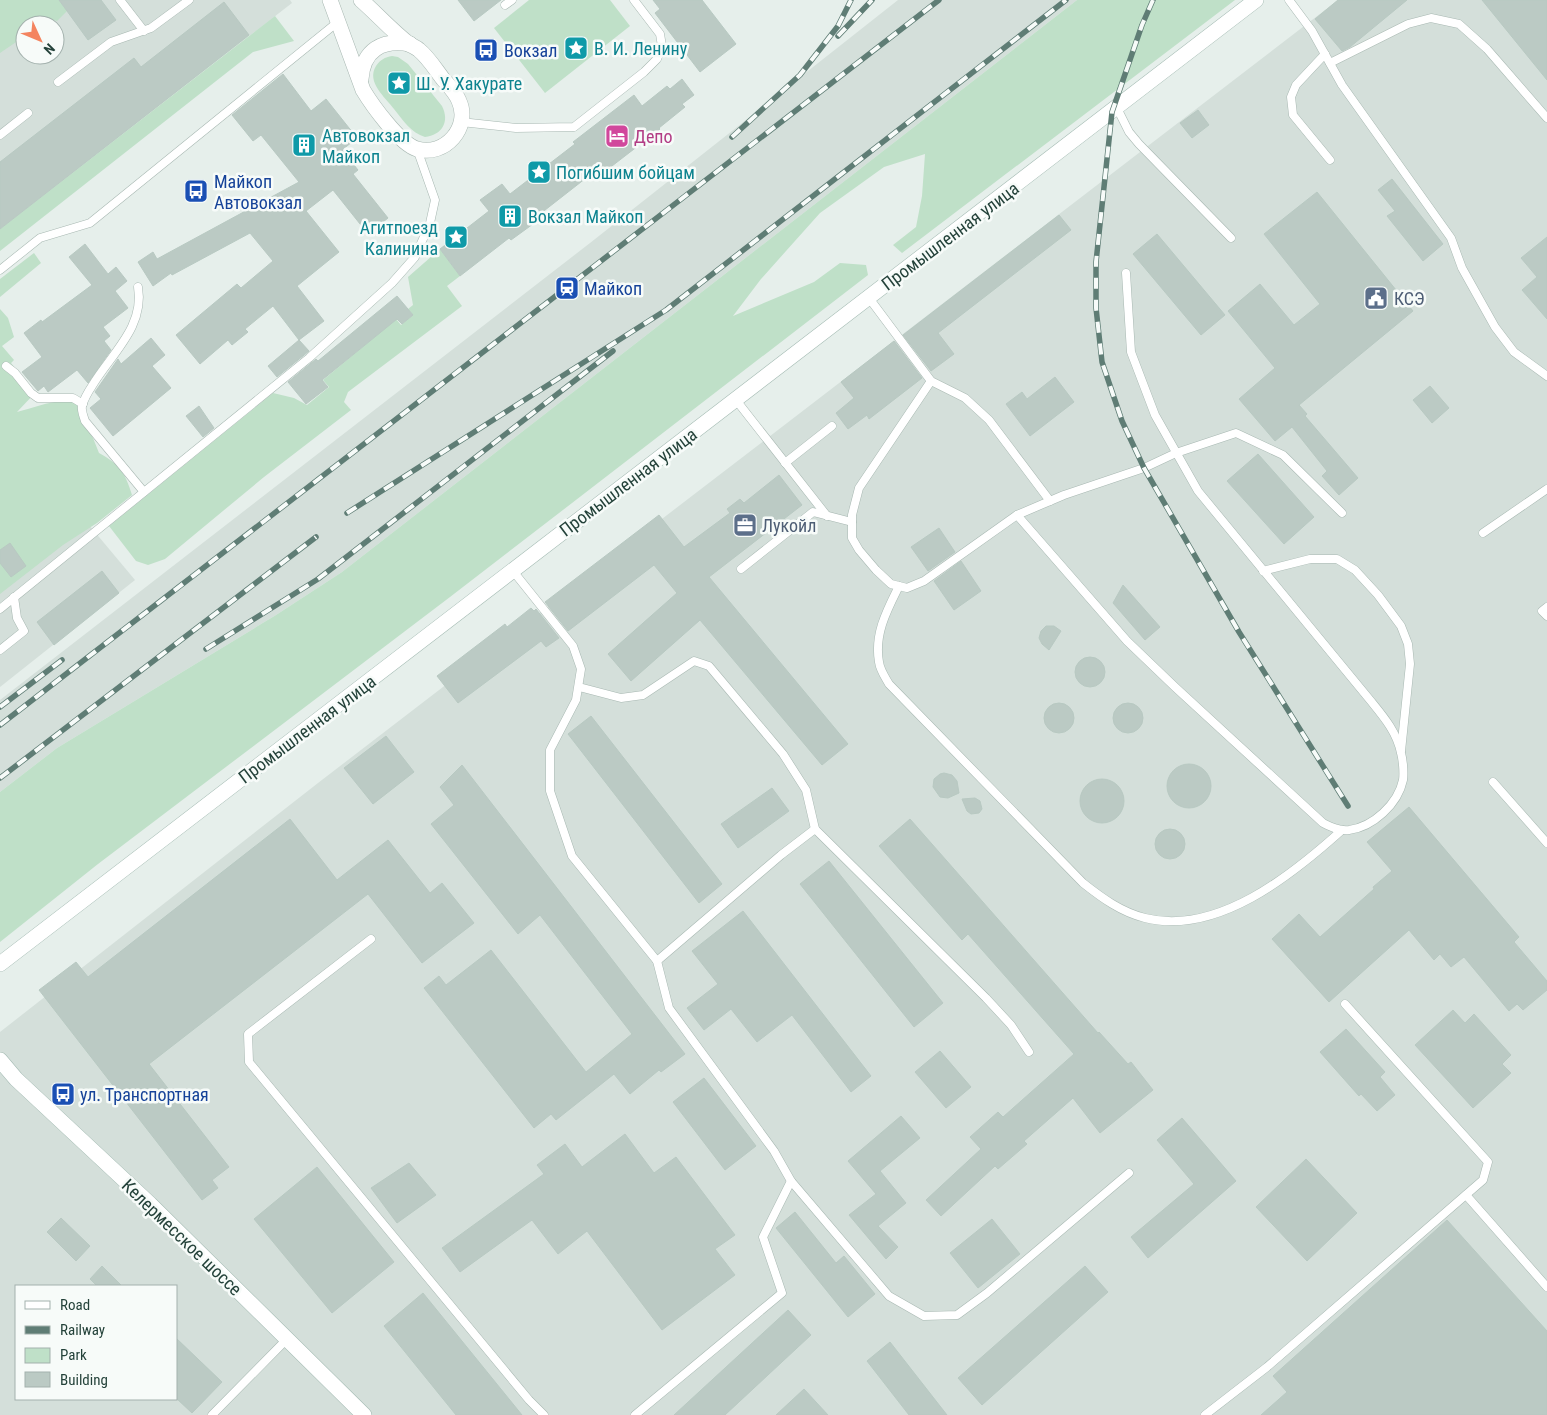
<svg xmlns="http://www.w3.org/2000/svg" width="1547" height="1415" font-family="'Roboto Condensed',sans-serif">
<rect width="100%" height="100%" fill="#e6efeb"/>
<g fill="#d4dfda" fill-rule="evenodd">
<path d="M0,0H290L292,3L0,229ZM25,25H55V55H25Z"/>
<path d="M898,0H1077L342,572L276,615L57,748L0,792V700L590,243Z"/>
<path d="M1338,0H1547V1415H0V1032L318,783ZM16,1286H176V1399H16Z"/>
<path d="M0,433L89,525L135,580L0,687Z"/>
</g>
<g fill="#bfe0c8">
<path d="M0,0H59L67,11L57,21L49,19L40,25H25V36L0,53Z"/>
<path d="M529,0H610L630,26L545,93L494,28Z"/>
<path d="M1077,0H1235L902,253L893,245L916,227L922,196L925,154L884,167L820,213L761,279L733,316L814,282L840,263L866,265L868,275L450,597L98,864L0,942V792L57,748L276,615L342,572Z"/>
<path d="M275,16L294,41L253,52L0,251V229Z"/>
<path d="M392,56L398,57L408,64L442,106C450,122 442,135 425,137C411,133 403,120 394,109C385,97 366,82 376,66C380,60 385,57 392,56Z"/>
<path d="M440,249L460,276L447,286L462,306L348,392L344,402L351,410L264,477L165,559L148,565L136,561L109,526L273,393L294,398L307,405L329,387L323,380L396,319L401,325L413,315L408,309L413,305L408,277Z"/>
<path d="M34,253L41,263L0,297V279Z"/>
<path d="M0,309L8,318L14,337L2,346L14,360L11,363L35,393L17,412C35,408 60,396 77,404L81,420L93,438L99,453C119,464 125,472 132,495L97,523L63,545L0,594Z"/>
</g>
<g fill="#bbcac4" stroke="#b8c9c2">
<path d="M59,0H101L116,20L88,40Z"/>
<path d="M458,0H501L474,21Z"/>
<path d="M653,0H702L736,44L700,72L655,13L660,9Z"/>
<path d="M1338,0H1407L1350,47L1342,51L1315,19Z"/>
<path d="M1482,0H1547V80Z"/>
<path d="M224,2L249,35L0,229V162L134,58L141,67Z"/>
<path d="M283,74L311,111L326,99L357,138L342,150L358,170L353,174L388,218L368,234L333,190L306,211L339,252L297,286L324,321L299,340L273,306L245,329L248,332L232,345L228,340L200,364L176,335L237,284L241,288L273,261L250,233L172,275L171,273L153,286L138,262L153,252L157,259L299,182L261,135L253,141L232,115Z"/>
<path d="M682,79L694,95L682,104L685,107L659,128L660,129L599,176L595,171L531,221L533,224L511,240L509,238L460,276L440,249L489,211L480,200L502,184L510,194L575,144L573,142L634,95L642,106L667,86L670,89Z"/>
<path d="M1198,110L1209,125L1192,138L1180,123Z"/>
<path d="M1392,179L1443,244L1423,261L1387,216L1395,211L1378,190Z"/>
<path d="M1317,192L1413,311L1299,405L1307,414L1305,416L1358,478L1339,495L1322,476L1327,471L1292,427L1275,441L1239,399L1275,368L1228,311L1260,284L1294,325L1320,304L1264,234Z"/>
<path d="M1059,215L1071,230L938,333L954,354L931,371L903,335Z"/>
<path d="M1157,234L1225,315L1201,335L1133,254Z"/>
<path d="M1547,237V319L1522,290L1537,277L1521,258Z"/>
<path d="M85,244L108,274L116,267L127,281L115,291L128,308L103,327L110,336L104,341L111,350L88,383L77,370L48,392L44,386L38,391L22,372L42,357L24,333L41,320L42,322L92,285L69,257Z"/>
<path d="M397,296L413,315L402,324L397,319L322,380L328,387L306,404L288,382L316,359L318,361Z"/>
<path d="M151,338L165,355L152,366L171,388L113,436L90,408L101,399L95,392L118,359L121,364Z"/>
<path d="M299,340L309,351L277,377L268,366Z"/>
<path d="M894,341L922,378L869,419L867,415L848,429L836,413L854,398L841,382Z"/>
<path d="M1055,377L1074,402L1030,436L1006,404L1022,392L1027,399Z"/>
<path d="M1430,386L1449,408L1432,423L1413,400Z"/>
<path d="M199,406L214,428L203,437L186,416Z"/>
<path d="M1258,454L1314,517L1284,544L1227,481Z"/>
<path d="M779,475L802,505L709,577L848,744L822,765L700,620L631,681L608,654L677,593L654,565L568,631L545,602L659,515L684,547L730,513L727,509L740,499L744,503Z"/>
<path d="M939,528L955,552L928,571L911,547Z"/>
<path d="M10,543L26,566L11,577L0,563V550Z"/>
<path d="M961,561L981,591L954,610L934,581Z"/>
<path d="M102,571L119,593L54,645L37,622Z"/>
<path d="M1123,585L1160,627L1145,640L1113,603Z"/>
<path d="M531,608L534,611L536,609L559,638L546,647L541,641L458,703L437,676L505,624L507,627Z"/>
<path d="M1046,626H1054L1061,631L1049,650L1042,644L1039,638L1041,631Z"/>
<circle cx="1090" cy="672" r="15"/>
<circle cx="1059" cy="718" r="15"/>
<circle cx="1128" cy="718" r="15"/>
<path d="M591,716L722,884L699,903L568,734Z"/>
<path d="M386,736L414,772L373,804L344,768Z"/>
<circle cx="1189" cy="786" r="22"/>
<path d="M462,765L685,1054L661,1072L659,1070L630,1094L614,1074L556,1120L551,1114L534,1128L424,988L439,976L446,985L491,950L586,1072L632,1034L540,915L518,934L431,824L454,805L440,787Z"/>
<path d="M944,773L952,775L957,781L959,793L948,798L940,797L933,787L934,779L940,774Z"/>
<circle cx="1102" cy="801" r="22"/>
<path d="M772,788L789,811L738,848L721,824Z"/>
<path d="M975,798L980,801L982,809L979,813L971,814L967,811L962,799Z"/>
<path d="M1409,807L1519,937L1514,942L1547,981V990L1523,1010L1517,1004L1509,1011L1464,957L1451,967L1440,954L1434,960L1409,930L1329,1002L1272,939L1299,914L1320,937L1374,889L1373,887L1392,871L1367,842Z"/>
<path d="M290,819L337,880L388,840L430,893L442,883L474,923L422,963L368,894L149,1064L229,1167L212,1180L218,1188L202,1200L39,990L76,962L88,977Z"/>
<path d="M910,819L1098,1033L1099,1032L1128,1064L1131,1062L1153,1090L1100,1133L1073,1098L1024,1141L1027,1144L998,1169L995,1166L941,1216L926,1200L981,1149L970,1137L998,1112L1003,1117L1074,1054L968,934L962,940L879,846Z"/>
<circle cx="1170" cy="844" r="15"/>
<path d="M829,861L943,1003L914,1027L800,884Z"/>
<path d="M743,911L871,1076L851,1092L792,1015L757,1042L731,1009L704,1030L687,1008L718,984L692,951Z"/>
<path d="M1453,1010L1465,1023L1474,1014L1511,1055L1502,1064L1511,1073L1473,1108L1415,1045Z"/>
<path d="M1346,1029L1385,1072L1380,1077L1395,1095L1377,1111L1361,1094L1359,1096L1320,1052Z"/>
<path d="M940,1051L971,1087L946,1108L915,1072Z"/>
<path d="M704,1078L756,1146L725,1170L673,1102Z"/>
<path d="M901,1116L920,1138L880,1171L906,1203L878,1226L898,1247L886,1259L849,1215L876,1194L848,1161Z"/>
<path d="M1182,1118L1236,1181L1148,1258L1131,1237L1194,1184L1157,1140Z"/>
<path d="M625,1134L654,1173L676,1157L735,1235L715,1249L735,1275L662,1330L587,1231L558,1254L532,1220L460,1272L442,1248L544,1174L537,1165L565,1144L582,1167Z"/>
<path d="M1306,1159L1357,1213L1307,1261L1256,1207Z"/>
<path d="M409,1163L436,1195L397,1223L371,1188Z"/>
<path d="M317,1167L394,1262L332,1313L254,1219Z"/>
<path d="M795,1212L836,1263L844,1256L875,1294L848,1317L776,1228Z"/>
<path d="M61,1218L90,1246L76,1261L47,1232Z"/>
<path d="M992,1219L1020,1254L978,1288L950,1253Z"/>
<path d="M1447,1220L1547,1331V1415H1261L1287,1392L1273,1376Z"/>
<path d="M102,1266L122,1286H97L90,1279Z"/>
<path d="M1085,1266L1108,1292L982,1405L958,1378Z"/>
<path d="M423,1293L522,1415H456L384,1326Z"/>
<path d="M788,1310L811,1335L725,1415H674Z"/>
<path d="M176,1338L222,1382L192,1413L176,1398Z"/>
<path d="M890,1342L947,1415H909L867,1361Z"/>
<path d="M804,1389L828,1415H776Z"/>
</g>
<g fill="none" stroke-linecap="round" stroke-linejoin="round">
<g stroke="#a8b8b2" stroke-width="9">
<g id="service">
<path d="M120,0L144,31"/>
<path d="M1289,0L1312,31L1342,85L1451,238L1462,268L1495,327L1514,352L1547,376"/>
<path d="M505,5L512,0"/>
<path d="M1325,54L1296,85L1291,97L1293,115L1330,160"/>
<path d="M1330,63L1408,24L1431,18L1459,24L1487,49L1547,118"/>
<path d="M58,82L111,42L151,28L189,0"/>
<path d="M1117,108L1129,132L1139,144L1231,238"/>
<path d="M461,122L516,128L574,127L644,72L657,59L662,46L660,34L634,0"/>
<path d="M0,135L28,113"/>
<path d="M0,270L40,238L90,223L339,21"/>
<path d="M138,287C145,327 111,354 92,386C88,392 84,399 82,406C81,411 84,417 85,421L144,492"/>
<path d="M869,298L931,381L965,398L989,420L1050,501"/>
<path d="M6,366L15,373L31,393L38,398H73L83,404"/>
<path d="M931,381L859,488L852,515V538L859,550L876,570L891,584L907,588L924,581L1017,515L1064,495L1144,468L1176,453L1236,433L1283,455L1342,513"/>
<path d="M736,400L827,516"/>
<path d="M785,463L832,426"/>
<path d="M1017,515L1127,641L1175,687L1323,823C1331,827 1339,831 1349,830C1373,827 1398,804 1403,780C1404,773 1403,760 1401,753C1397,732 1383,716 1370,700L1198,491L1155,415L1131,352L1126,273"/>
<path d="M1483,533L1547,489"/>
<path d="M741,569L813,512L852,522"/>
<path d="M513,571L573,646L581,669L576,700L550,750V791L572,856L657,961L669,1008L774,1151L791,1181L889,1296L924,1316L957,1315L987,1293L1129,1173"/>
<path d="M1263,571L1310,559H1337L1355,570L1378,595L1401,626L1408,644L1410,664L1401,751"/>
<path d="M899,586C887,610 874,634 879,662C880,670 885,677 889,684L1083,883C1102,898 1121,912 1145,918C1217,936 1292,875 1342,830"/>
<path d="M1547,607L1542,611L1547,616"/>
<path d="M0,609L309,358L392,283L415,257L430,223L435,200L417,149"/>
<path d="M0,650L24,631L17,618L14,597"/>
<path d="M579,687L621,698L643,695L694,661L709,666L783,754L806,790L815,829L986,998L1011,1025L1029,1052"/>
<path d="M1493,782L1547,843"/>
<path d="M371,939L248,1034L249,1062L529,1400L544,1415"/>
<path d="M657,961L781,855L815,829"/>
<path d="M1466,1195L1547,1287"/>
<path d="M212,1415L287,1339"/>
<path d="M635,1415L782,1293L763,1237L791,1181"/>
<path d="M1205,1415L1267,1367L1483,1180L1488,1162L1345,1004"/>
</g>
</g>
<g stroke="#a8b8b2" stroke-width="16">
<g id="tertiary">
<path d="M330,0L363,90C372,105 400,144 417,149C445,157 471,127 459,101C456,93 449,86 443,79C436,70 428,57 419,50C416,47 412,46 409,44C392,31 377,14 361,0"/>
<path d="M361,79C363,50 382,39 410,44"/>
</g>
</g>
<g stroke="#a4bbb3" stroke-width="16">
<g id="secondary">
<path d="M0,964L1256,0"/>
<path d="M0,1060L16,1079L150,1204L364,1415"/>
</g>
</g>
<use href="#service" stroke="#fff" stroke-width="8"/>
<use href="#tertiary" stroke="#fff" stroke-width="15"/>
<use href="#secondary" stroke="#fff" stroke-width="15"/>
<g stroke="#5f7d75" stroke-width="5.5">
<g id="rail">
<path d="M1153,0L1142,25L1112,112L1096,262V308L1102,362L1122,421L1144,468L1239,632L1348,806"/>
<path d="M838,36L872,0"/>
<path d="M732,137L800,75L838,26L851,0"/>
<path d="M347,513L666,310L1066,0"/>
<path d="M206,649L318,579L613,351"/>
<path d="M0,707L62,660"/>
<path d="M0,725L939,0"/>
<path d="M0,778L316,537"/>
</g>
</g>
<use href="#rail" stroke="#f7fbf9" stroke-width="4" stroke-dasharray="11" stroke-linecap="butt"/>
</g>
<defs>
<g id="sight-square" transform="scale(1.25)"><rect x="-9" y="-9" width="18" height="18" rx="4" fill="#0f9aa8" stroke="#f7fbf9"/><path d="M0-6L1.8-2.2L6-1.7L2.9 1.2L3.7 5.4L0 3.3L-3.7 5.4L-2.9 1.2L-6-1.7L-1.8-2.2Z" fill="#fff"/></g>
<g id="bus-square" transform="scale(1.25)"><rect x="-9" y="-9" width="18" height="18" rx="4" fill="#1a4fb4" stroke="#f7fbf9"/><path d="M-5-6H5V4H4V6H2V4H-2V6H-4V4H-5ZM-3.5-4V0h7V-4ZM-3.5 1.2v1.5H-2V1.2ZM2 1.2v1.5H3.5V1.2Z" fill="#fff"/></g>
<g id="hotel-square" transform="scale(1.25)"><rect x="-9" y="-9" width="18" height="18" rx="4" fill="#d1479c" stroke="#f7fbf9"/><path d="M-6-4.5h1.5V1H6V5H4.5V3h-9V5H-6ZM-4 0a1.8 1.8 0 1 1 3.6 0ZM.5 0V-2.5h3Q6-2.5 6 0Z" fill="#fff"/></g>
<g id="building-square" transform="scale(1.25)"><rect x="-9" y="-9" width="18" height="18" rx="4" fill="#0f9aa8" stroke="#f7fbf9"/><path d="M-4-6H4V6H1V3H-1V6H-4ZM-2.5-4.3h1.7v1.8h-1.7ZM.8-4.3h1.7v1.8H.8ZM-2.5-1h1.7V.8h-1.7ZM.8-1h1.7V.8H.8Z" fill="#fff"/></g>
<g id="station-square" transform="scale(1.25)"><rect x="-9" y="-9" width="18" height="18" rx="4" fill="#1a4fb4" stroke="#f7fbf9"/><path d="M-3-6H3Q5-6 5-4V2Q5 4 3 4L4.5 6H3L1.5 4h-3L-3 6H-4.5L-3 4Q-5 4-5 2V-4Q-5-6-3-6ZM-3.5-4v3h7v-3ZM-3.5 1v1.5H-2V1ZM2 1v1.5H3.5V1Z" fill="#fff"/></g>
<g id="civic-square" transform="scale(1.25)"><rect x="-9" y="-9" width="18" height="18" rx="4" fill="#5c6f8a" stroke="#f7fbf9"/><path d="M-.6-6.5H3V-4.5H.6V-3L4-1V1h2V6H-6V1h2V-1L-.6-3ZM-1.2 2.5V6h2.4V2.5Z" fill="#fff"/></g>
<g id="office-square" transform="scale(1.25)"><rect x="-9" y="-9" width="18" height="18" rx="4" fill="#5c6f8a" stroke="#f7fbf9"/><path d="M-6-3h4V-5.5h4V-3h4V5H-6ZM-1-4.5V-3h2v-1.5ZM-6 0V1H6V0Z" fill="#fff"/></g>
</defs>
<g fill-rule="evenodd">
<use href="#sight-square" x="576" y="48"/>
<use href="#bus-square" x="486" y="50"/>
<use href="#sight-square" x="399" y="83"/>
<use href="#hotel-square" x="617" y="136"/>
<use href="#building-square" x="304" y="145"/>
<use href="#sight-square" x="539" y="172"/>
<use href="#bus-square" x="196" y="191"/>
<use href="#building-square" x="510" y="216"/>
<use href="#sight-square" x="456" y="237"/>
<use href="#station-square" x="567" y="288"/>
<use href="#civic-square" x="1376" y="298"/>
<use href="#office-square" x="745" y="525"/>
<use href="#bus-square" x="63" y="1094"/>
</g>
<g text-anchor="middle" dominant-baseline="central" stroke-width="5" stroke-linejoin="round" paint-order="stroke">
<g font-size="18" fill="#0d838f" stroke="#f7fbf9" text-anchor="start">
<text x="594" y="48">В. И. Ленину</text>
<text x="416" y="83">Ш. У. Хакурате</text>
<text x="322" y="135">Автовокзал<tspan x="322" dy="21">Майкоп</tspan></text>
<text x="556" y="172">Погибшим бойцам</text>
<text x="528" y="216">Вокзал Майкоп</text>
<text x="438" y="227" text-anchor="end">Агитпоезд<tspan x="438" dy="21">Калинина</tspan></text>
</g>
<g font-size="18" fill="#164399" stroke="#f7fbf9" text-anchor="start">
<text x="504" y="50">Вокзал</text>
<text x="214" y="181">Майкоп<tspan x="214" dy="21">Автовокзал</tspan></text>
<text x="584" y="288">Майкоп</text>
<text x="80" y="1094">ул. Транспортная</text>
</g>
<g font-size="18" fill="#b23c85" stroke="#f7fbf9" text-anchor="start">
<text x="634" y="136">Депо</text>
</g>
<g font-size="18" fill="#24423a" stroke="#f7fbf9">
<text transform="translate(950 236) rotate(-37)">Промышленная улица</text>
<text transform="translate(628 482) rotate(-37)">Промышленная улица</text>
<text transform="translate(307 729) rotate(-37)">Промышленная улица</text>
<text transform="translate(182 1237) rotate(44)">Келермесское шоссе</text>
</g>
<g font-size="18" fill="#4e5e75" stroke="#f7fbf9" text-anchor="start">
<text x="1394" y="298">КСЭ</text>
<text x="762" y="525">Лукойл</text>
</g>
</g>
<rect x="15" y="1285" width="162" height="115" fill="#f7fbf9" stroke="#a3b1ad"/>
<rect x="25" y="1301" width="25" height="8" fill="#ffffff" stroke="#a3b1ad"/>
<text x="60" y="1310" font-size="15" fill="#24423a">Road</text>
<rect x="25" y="1326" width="25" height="8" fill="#5f7d75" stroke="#a3b1ad"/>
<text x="60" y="1335" font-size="15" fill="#24423a">Railway</text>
<rect x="25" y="1348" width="25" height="15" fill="#bfe0c8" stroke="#a3b1ad"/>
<text x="60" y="1360" font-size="15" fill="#24423a">Park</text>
<rect x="25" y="1372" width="25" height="15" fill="#bbcac4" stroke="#a3b1ad"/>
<text x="60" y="1385" font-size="15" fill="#24423a">Building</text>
<g transform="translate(40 40) rotate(134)"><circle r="24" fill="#f7fbf9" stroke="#a3b1ad"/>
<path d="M0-4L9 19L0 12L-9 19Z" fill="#f4845f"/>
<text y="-8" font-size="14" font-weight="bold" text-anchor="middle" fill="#24423a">N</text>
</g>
</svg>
